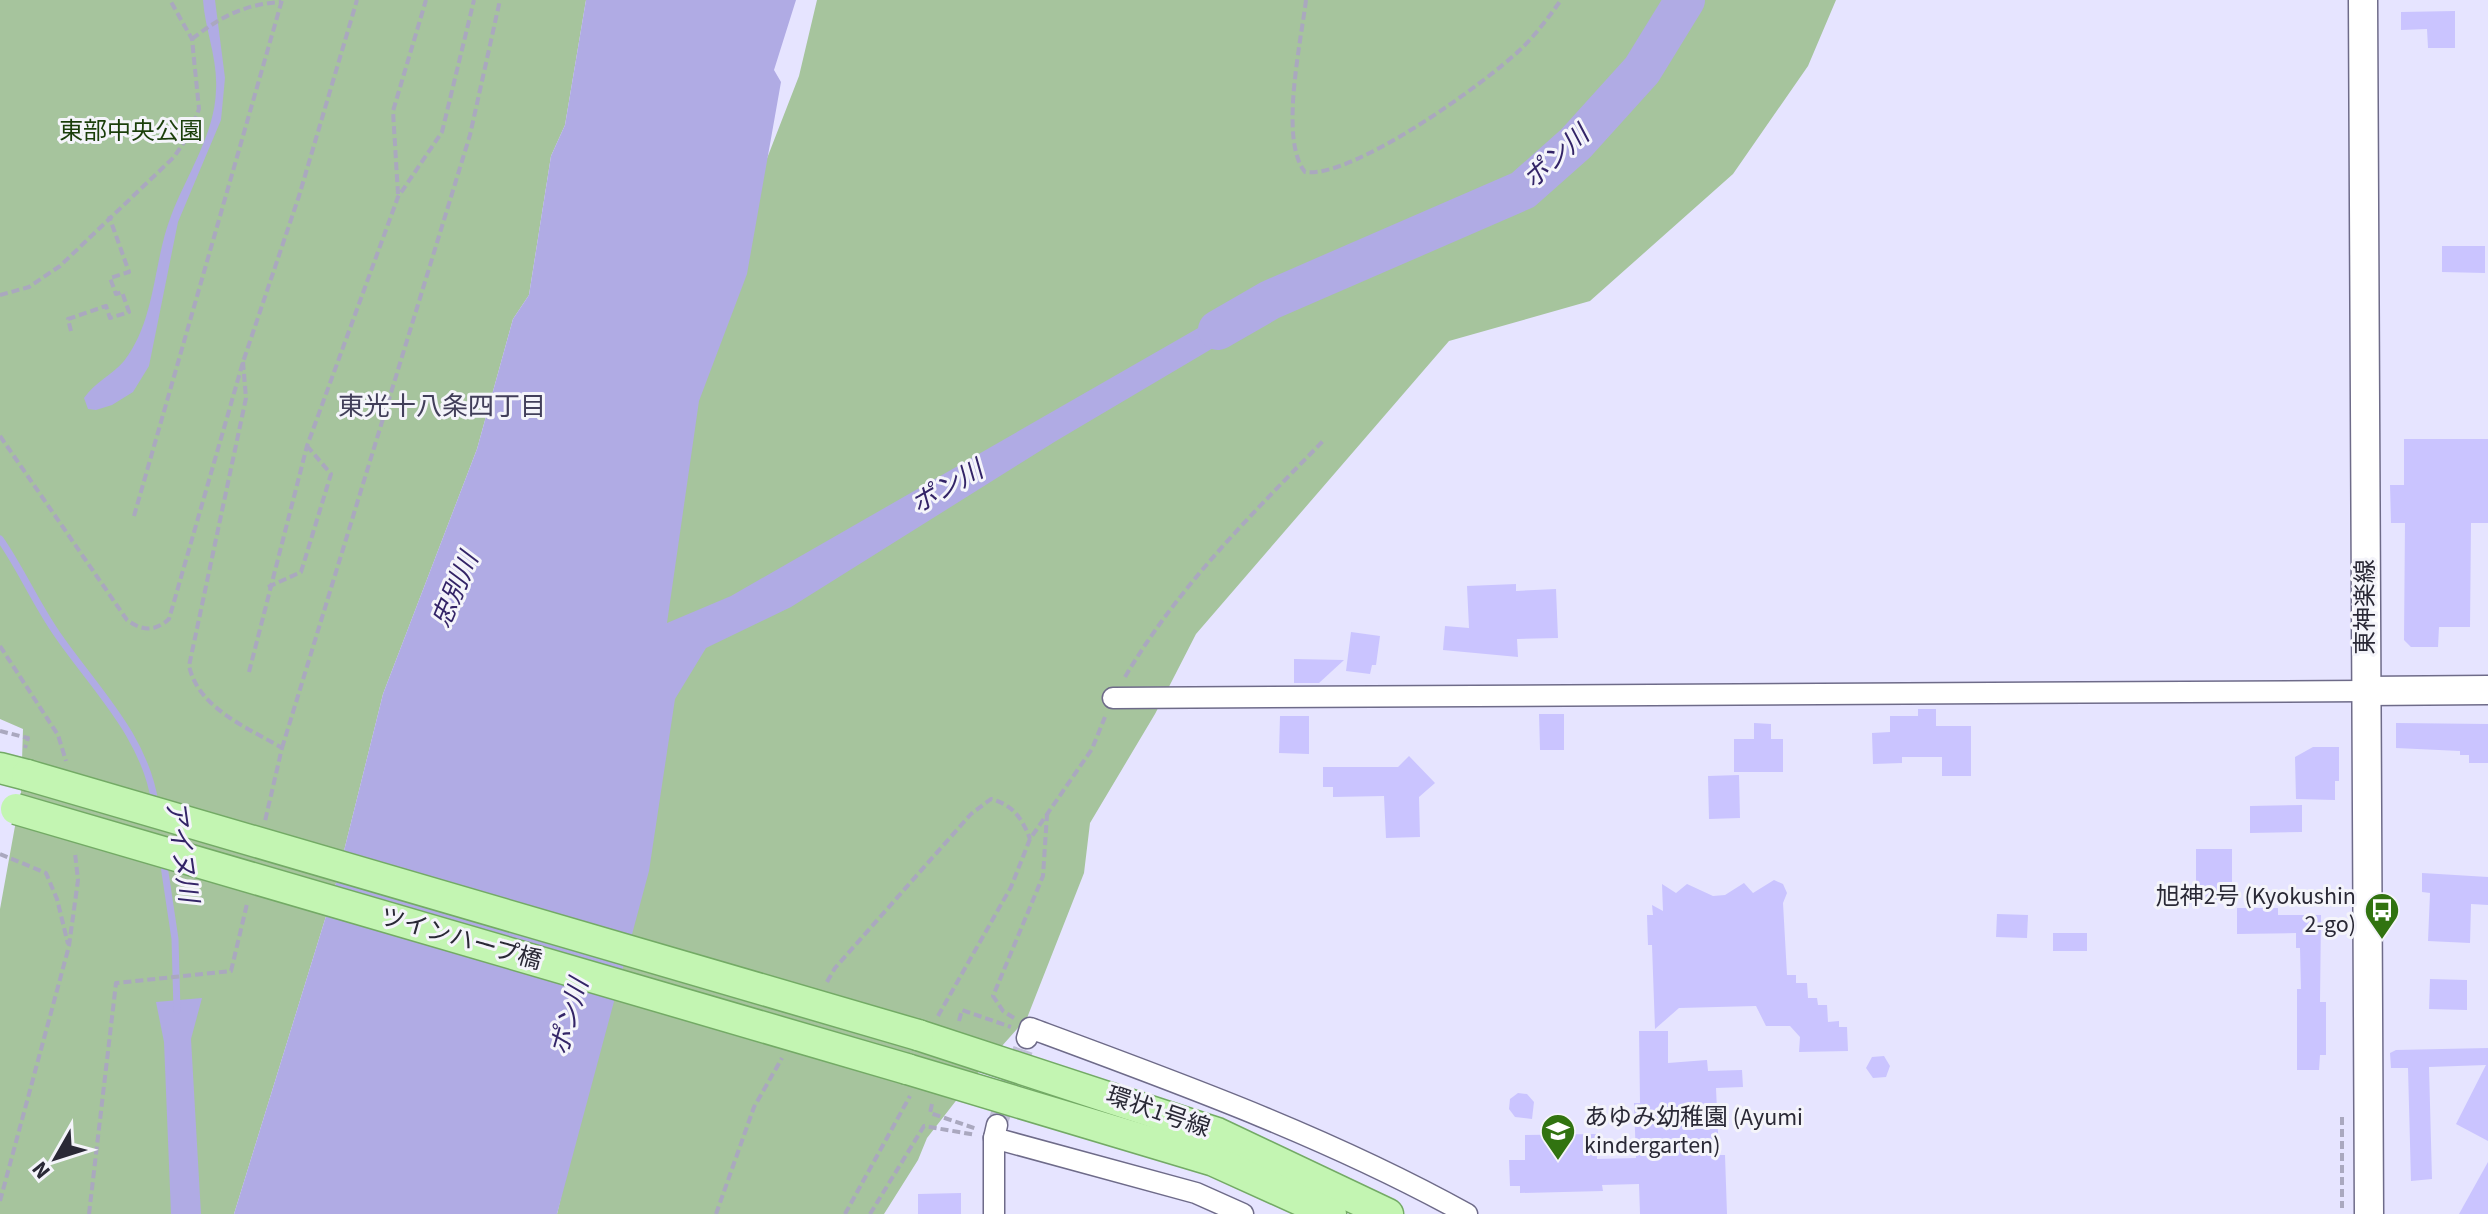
<svg xmlns="http://www.w3.org/2000/svg" width="2488" height="1214" font-family="'Source Sans 3','Noto Sans JP',sans-serif">
<rect width="100%" height="100%" fill="#e6e4ff"/>
<g fill="#a6c49d">
<path d="M0,0H586L565,125L551,156L529,295L513,319L477,449L383,694L335,887L234,1214H0V909L21,793L23,729L0,719Z"/>
<path d="M817,0H1836L1808,66L1733,174L1590,301L1449,341L1196,634L1155,714L1090,823L1084,873L1027,1018L976,1075L927,1138L918,1160L884,1214H557L573,1145L651,457L799,76Z"/>
</g>
<g fill="#b0abe4">
<path d="M203,0H215L225,78L221,120L178,222L149,366L133,392L112,405L96,410L88,409L84,398C95,382 112,375 124,361C156,320 153,262 171,216C186,176 215,134 216,90C218,59 205,30 203,0Z"/>
<path d="M586,0H796L774,70L781,82L747,274L699,401L667,623L731,596L1261,292L1269,315L1056,441L791,607L706,648L675,699L649,871L557,1214H234L335,887L383,694L477,449L513,319L529,295L551,156L565,125Z"/>
<path d="M202,998L191,1039L201,1214H171L164,1042L156,1002Z"/>
</g>
<g fill="none" stroke-linecap="round" stroke-linejoin="round">
<g stroke="#b0abe4" stroke-width="7">
<path d="M0,539C21,569 36,604 57,634C94,688 145,736 155,803"/>
<path d="M163,859L175,939L177,1010"/>
</g>
<path stroke="#b0abe4" stroke-width="40" d="M1218,330L1270,300L1523,190L1576,143L1642,70L1685,0"/>
</g>
<g fill="#cac4ff">
<path d="M2455,11V48H2428L2427,29L2401,30V12Z"/>
<path d="M2442,246H2485V273L2442,272Z"/>
<path d="M2404,439H2488V523H2471L2470,627H2439L2438,647H2411L2404,640L2405,523H2391L2390,485H2404Z"/>
<path d="M1516,584V591L1556,589L1558,638L1517,639L1518,657L1443,650L1445,626L1469,628L1467,586Z"/>
<path d="M1351,632L1380,636L1376,665H1372L1370,674L1346,671Z"/>
<path d="M1294,659L1344,660L1319,683H1294Z"/>
<path d="M1918,709H1936V726H1971V776H1942V757H1902V763L1873,764L1872,733L1890,732V716H1918Z"/>
<path d="M1539,714H1564V750H1540Z"/>
<path d="M1280,716H1309V754L1279,753Z"/>
<path d="M1754,723L1771,724V739H1783V772H1734V739H1754Z"/>
<path d="M2396,723L2488,724V763H2469V755H2460V751L2396,748Z"/>
<path d="M2313,747H2339V781H2335V800L2296,799L2295,757Z"/>
<path d="M1409,756L1435,783L1419,797L1420,837L1386,838L1384,796L1333,797V787H1323V767H1398Z"/>
<path d="M1739,775L1740,818L1709,819L1708,776Z"/>
<path d="M2302,805V832L2250,833V806Z"/>
<path d="M2196,849H2232V903L2196,902Z"/>
<path d="M2422,873L2488,877V905L2471,904L2470,943L2428,941L2430,893L2422,892Z"/>
<path d="M1774,880L1783,884L1787,893L1783,903L1787,975H1796V983H1807L1808,998H1817L1818,1005H1827L1828,1022L1839,1021V1027H1847L1848,1051L1799,1052L1800,1037L1790,1026H1766L1756,1006L1679,1008L1655,1029L1652,945H1648L1647,915H1653L1652,905L1663,911L1662,884L1676,893L1687,884L1713,896L1725,895L1744,883L1753,893Z"/>
<path d="M2237,908H2278V915H2321L2320,1002H2326V1055H2320L2319,1070H2297V989H2301L2300,948H2296V933L2237,934Z"/>
<path d="M1997,914L2028,915L2027,938L1996,937Z"/>
<rect x="2053" y="933" width="34" height="18"/>
<path d="M2430,979L2467,980V1010L2429,1009Z"/>
<path d="M1639,1031H1668V1063L1707,1060L1708,1071L1742,1070L1743,1087L1716,1088L1719,1155H1725L1727,1214H1640L1639,1184L1602,1185L1603,1191L1520,1193V1186H1510L1509,1160H1525V1135L1596,1134L1597,1159L1636,1158L1634,1103H1640Z"/>
<path d="M2488,1048V1141L2456,1124L2486,1065L2429,1067L2432,1179L2411,1181L2408,1068H2391L2390,1053L2396,1050Z"/>
<path d="M1884,1056L1890,1066L1886,1077L1873,1078L1866,1068L1872,1057Z"/>
<path d="M1518,1093L1527,1094L1534,1102L1532,1119L1515,1117L1509,1109L1510,1099Z"/>
<path d="M2488,1162V1214H2459Z"/>
<path d="M961,1193V1214H918V1194Z"/>
</g>
<g fill="none" stroke-linecap="round" stroke-linejoin="round">
<path stroke="#c0bfd7" stroke-width="20" stroke-dasharray="20 10" stroke-linecap="butt" d="M997,1125L1027,1038"/>
<g stroke="#6e6b89" stroke-width="23">
<g id="street">
<path d="M1113,698L2365,691"/>
<path d="M1027,1038L1030,1028C1179,1083 1328,1137 1467,1214"/>
<path d="M997,1125L994,1138L1196,1193L1243,1214"/>
<path d="M994,1138V1214"/>
</g>
</g>
<g stroke="#6e6b89" stroke-width="31">
<g id="secondary">
<path d="M2363,0L2369,1214"/>
<path d="M2365,691L2488,690"/>
</g>
</g>
<g stroke="#73aa65" stroke-width="33">
<g id="primary">
<path d="M0,768L27,775"/>
<path d="M918,1035L1217,1133L1388,1214"/>
<path d="M907,1069L1214,1161L1331,1214"/>
</g>
</g>
<g stroke="#aaa8bf" stroke-width="4" stroke-dasharray="8 4" stroke-linecap="butt">
<path d="M1306,0C1301,42 1279,140 1305,172C1352,179 1486,83 1522,48C1536,34 1549,17 1561,0"/>
<path d="M192,39C220,17 245,4 281,2"/>
<path d="M398,194L393,111L426,0"/>
<path d="M0,295L29,287L60,266L174,157L189,135L199,109L192,39L170,0"/>
<path d="M71,331L68,319L106,306L110,318L129,312L122,292L116,294L110,278L129,272L109,216"/>
<path d="M243,362L246,398L189,666C199,709 247,727 282,748L265,821"/>
<path d="M0,436L127,620C142,631 155,632 169,619L243,362L299,196L357,0"/>
<path d="M134,516L282,0"/>
<path d="M268,587L301,572L331,474L308,447"/>
<path d="M0,646L58,735L66,761"/>
<path d="M249,672L307,446L398,197L442,132L474,0"/>
<path d="M1125,677C1178,587 1250,516 1323,441"/>
<path d="M0,731L28,738L25,748"/>
<path d="M282,748L470,135L500,0"/>
<path d="M0,854L46,873L57,899L68,944"/>
<path d="M827,982L835,968L971,814L991,799C1013,805 1022,818 1030,839"/>
<path d="M938,1016L1011,887L1030,839L1092,749L1105,717"/>
<path d="M1014,1018L1003,1011L993,996L1043,876L1047,815"/>
<path d="M959,1021L962,1010L1011,1027"/>
<path d="M932,1104L930,1113L977,1129"/>
<path d="M2342,1117V1208"/>
<path d="M0,1201L69,946L78,880L75,853"/>
<path d="M89,1214L116,983L231,971L247,904"/>
<path d="M716,1214L754,1107L782,1058"/>
<path d="M845,1214L910,1096"/>
<path d="M870,1214L924,1126L976,1135"/>
</g>
<use href="#street" stroke="#fff" stroke-width="20"/>
<use href="#secondary" stroke="#fff" stroke-width="28"/>
<use href="#primary" stroke="#c3f5b2" stroke-width="30"/>
<g stroke="#73aa65" stroke-width="33" stroke-linecap="butt">
<g id="primary-bridge">
<path d="M27,775L918,1035"/>
<path d="M16,809L907,1069"/>
</g>
</g>
<use href="#primary-bridge" stroke="#c3f5b2" stroke-width="30"/>
</g>
<defs>
<g id="bus-pin" transform="scale(1.8)"><path d="M0 17L-7.5 6A9.5 9.5 0 1 1 7.5 6Z" fill="#317310" stroke="#f4f4fa"/><path d="M-5-6H5V4H4V6H2V4H-2V6H-4V4H-5ZM-3.5-4V0h7V-4ZM-3.5 1.2v1.5H-2V1.2ZM2 1.2v1.5H3.5V1.2Z" fill="#fff"/></g>
<g id="school-pin" transform="scale(1.8)"><path d="M0 17L-7.5 6A9.5 9.5 0 1 1 7.5 6Z" fill="#317310" stroke="#f4f4fa"/><path d="M0-5L7-2L0 1L-7-2ZM-4 1L0 2.5L4 1V4Q0 6-4 4Z" fill="#fff"/></g>
</defs>
<g fill-rule="evenodd">
<use href="#bus-pin" x="2382" y="910"/>
<use href="#school-pin" x="1558" y="1131"/>
</g>
<g text-anchor="middle" dominant-baseline="central" stroke-width="6" stroke-linejoin="round" paint-order="stroke">
<g font-size="24" fill="#1a3e0a" stroke="#f4f4fa">
<text x="131" y="131">東部中央公園</text>
</g>
<g font-size="24" fill="#2a2936" stroke="#f4f4fa">
<text transform="translate(2365 607) rotate(-90)">東神楽線</text>
<text transform="translate(461 939) rotate(16)">ツインハープ橋</text>
<text transform="translate(1158 1112) rotate(19)">環状1号線</text>
</g>
<g font-size="24" fill="#2a2936" stroke="#f4f4fa" text-anchor="end">
<text x="2356" y="896">旭神2号 (Kyokushin<tspan x="2356" dy="28">2-go)</tspan></text>
<text x="1584" y="1117" text-anchor="start">あゆみ幼稚園 (Ayumi<tspan x="1584" dy="28">kindergarten)</tspan></text>
</g>
<g font-size="26" font-style="italic" fill="#332467" stroke="#f4f4fa">
<text transform="translate(1556 157) rotate(-42)">ポン川</text>
<text transform="translate(947 487) rotate(-30)">ポン川</text>
<text transform="translate(455 590) rotate(-67)">忠別川</text>
<text transform="translate(182 851) rotate(82)">アイヌ川</text>
<text transform="translate(569 1017) rotate(-74)">ポン川</text>
</g>
<g font-size="26" fill="#423f5a" stroke="#f4f4fa">
<text x="442" y="406">東光十八条四丁目</text>
</g>
</g>
<g transform="translate(56 1158) rotate(231)" stroke="#f4f4fa" stroke-width="6" paint-order="stroke">
<path d="M0-6L14 30L0 20L-14 30Z" fill="#2a2936"/>
<text y="-12" font-size="22" font-weight="bold" text-anchor="middle" fill="#2a2936">N</text>
</g>
</svg>
